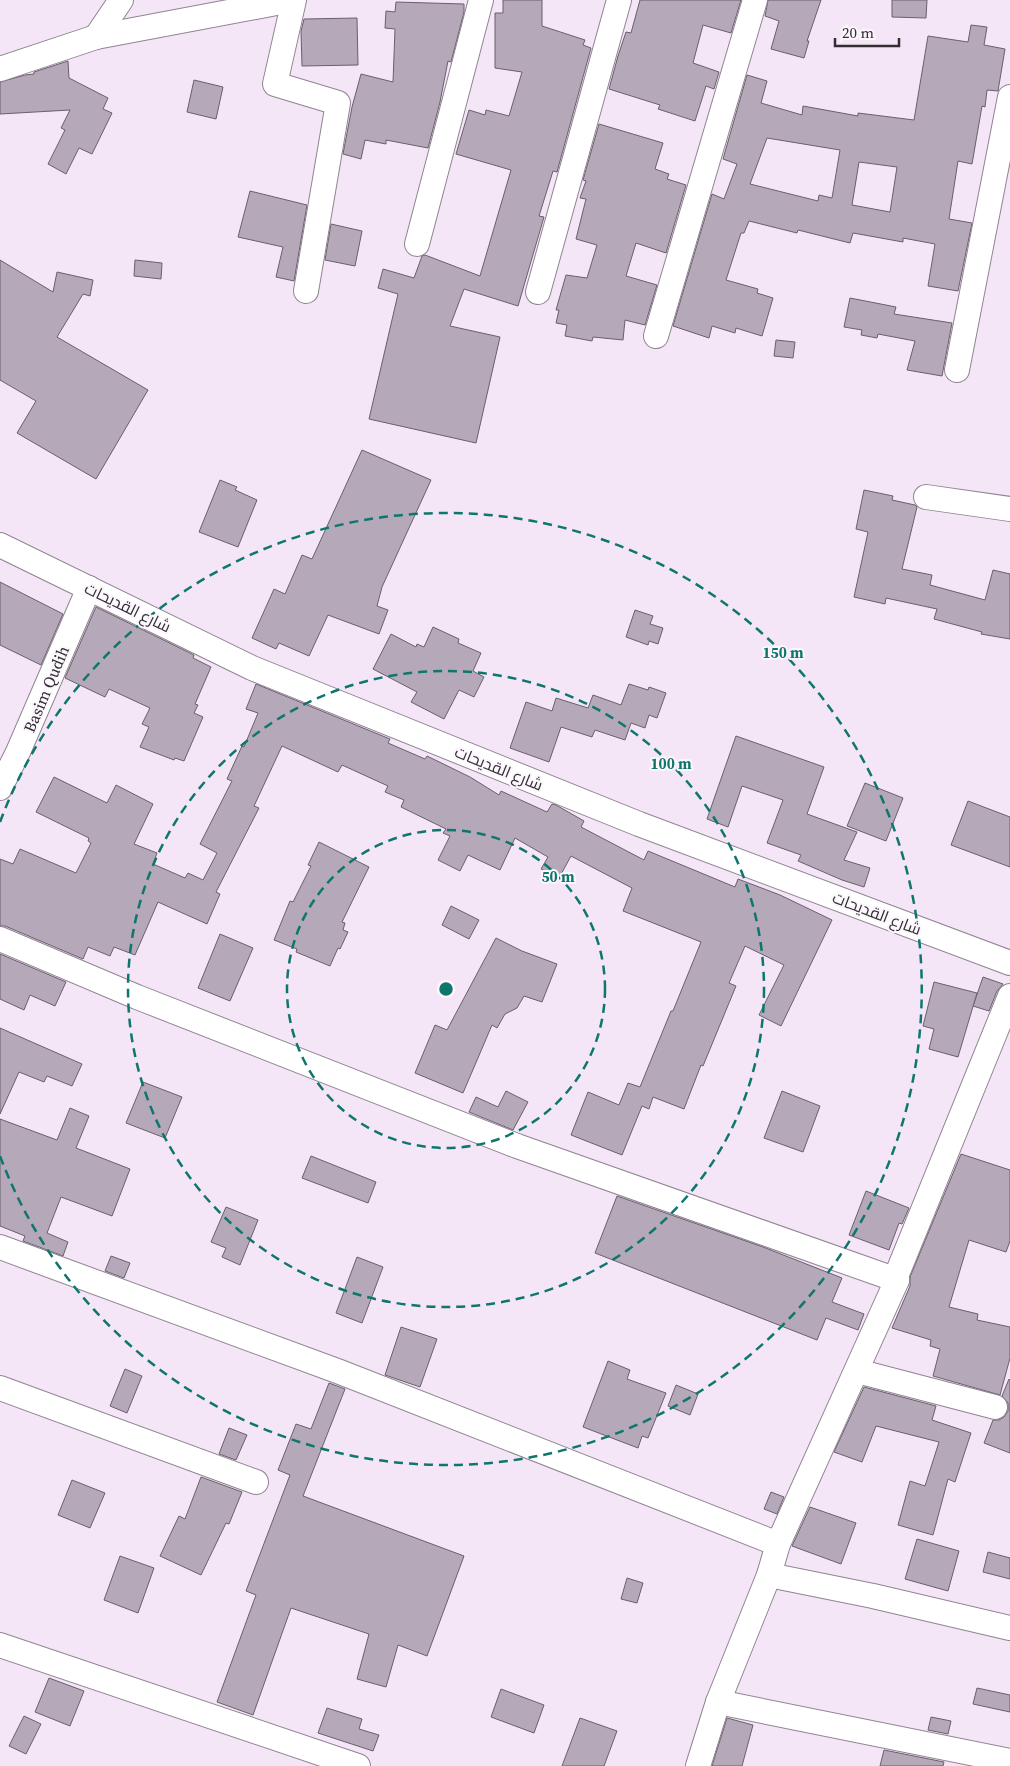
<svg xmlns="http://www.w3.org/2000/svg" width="1010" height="1766" font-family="'Source Serif 4',Cairo,serif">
<rect width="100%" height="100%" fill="#f4e6f6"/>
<g fill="#b5a8b8" stroke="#6a5f6d" fill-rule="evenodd">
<path d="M503,0H542V26L585,40L583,45L591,48L557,172L553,171L539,216L544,217L518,306L464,289L450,326L500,337L476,443L369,419L398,294L378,288L383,269L414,278L422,256L425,255L480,276L511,170L456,154L469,110L485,115L486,110L509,116L522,72L495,68V13H503Z"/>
<path d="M640,0H741L731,33L703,25L693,63L719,72L714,89L706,86L695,121L658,109L660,105L609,89L618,56L626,32L631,33Z"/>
<path d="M768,0H821L807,41H809L804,58L771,49L779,21L765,16Z"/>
<path d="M892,0H927L926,18L892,17Z"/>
<path d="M396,2L464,4V12L451,62L448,61L440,102L428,148L386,140V144L365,140L361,159L343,154L352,107L361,74L393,82L395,29L385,28L386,11L395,12Z"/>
<path d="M357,18L358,65L302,66L301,31L304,19Z"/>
<path d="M971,25L987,27L984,45L1005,49L998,91L987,90L985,107L982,106L972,164L958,161L949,219L972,223L958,291L928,286L935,244L903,238V242L853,233L850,243L798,230L797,233L749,221L744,233H741L726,280L758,289L757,293L773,298L762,336L736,328L735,333L712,326L709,338L673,326L712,194L724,199L737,164L723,159L747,75L767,81L761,103L802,115L803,106L858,116V113L914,120L928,36L968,42ZM767,138L840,150L832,198L819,195L818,201L750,184ZM859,162L897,167L890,212L852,205Z"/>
<path d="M68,61L69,78L108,98L103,109L112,113L92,154L79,148L66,174L48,164L65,130L61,128L70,110L0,114V82L25,75L34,74V72Z"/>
<path d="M194,80L223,87L216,119L187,112Z"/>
<path d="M599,124L663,143L655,169L669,174L667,179L686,185L666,253L636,243L626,276L657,285L645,325L625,320L623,340L593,337L592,341L565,336L567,325L556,323L559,310H556L566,275L587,278L597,245L576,239L586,199L580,198L586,181L583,180Z"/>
<path d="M250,191L307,205L294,281L276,277L283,247L238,237Z"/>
<path d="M331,224L362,231L355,266L325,260Z"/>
<path d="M0,260L53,292L57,272L93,280L90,296L83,294L57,337L148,390L96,479L17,433L36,401L0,380Z"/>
<path d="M135,260L162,263L161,279L134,276Z"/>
<path d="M850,298L896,307L894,314L952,323L942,376L907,370L915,341L878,334L877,338L861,335L862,330L844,327Z"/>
<path d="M776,340L795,342L793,358L774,356Z"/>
<path d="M362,450L431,480L382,587L377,606L388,610L379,634L328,615L309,656L279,643L276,649L252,638L274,589L285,594L302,555L312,559Z"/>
<path d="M220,480L237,487L235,490L257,500L238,547L199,532Z"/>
<path d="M864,490L893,496L892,500L915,505L917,507L902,569L932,575L930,585L985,600L993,570L1010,574V639L981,634L982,632L934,619L937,609L886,598L885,604L854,597L868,532L856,529Z"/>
<path d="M0,582L63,614L41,665L0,645Z"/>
<path d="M96,607L194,655L193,658L211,667L195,704L198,705L194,713L203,717L184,761L175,758L174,760L140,747L149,727L142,724L150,708L109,689L105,697L65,678Z"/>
<path d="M635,610L653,616L650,624L663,628L658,644L649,641L648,645L626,637Z"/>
<path d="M433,627L459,639L458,643L481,653L473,671L484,677L474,697L459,690L444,719L411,702L417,692L373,669L391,634L416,647L417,644L424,647Z"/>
<path d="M256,684L390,739L388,743L425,759L427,756L470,777L499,795L501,791L547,812L552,804L556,805L584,821L581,827L644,860L648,851L735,887L738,879L780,895L832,920L781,1026L759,1015L784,965L745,946L729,983L736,986L703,1066L701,1065L684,1109L653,1097L649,1109L642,1106L622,1155L571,1135L588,1092L619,1105L628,1083L640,1087L671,1011H673L701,942L623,911L632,888L571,856L559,878L541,869L548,857L515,838L500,870L468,855L460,871L438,860L450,836L443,833L446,829L401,807L404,800L385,792L388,786L342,765L338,772L282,746L254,806L259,808L216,892L220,894L207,924L158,902L135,955L114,947L110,956L88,947L83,959L5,926H0V859L13,864L20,849L76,873L91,843L88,841L89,838L36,812L54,777L107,803L116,785L153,804L134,844L157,853L153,864L185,878L188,873L203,880L217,853L200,844L232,781L227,779L242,746L244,747L258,713L246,709Z"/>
<path d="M629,684L648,690L649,687L666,693L657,718L649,715L645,728L631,723L625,740L595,730L592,737L561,727L549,762L510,748L526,702L552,711L556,698L588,708L593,695L621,705Z"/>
<path d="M736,736L824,767L807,814L857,832L844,860L870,868L864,887L842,880L798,861L801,855L767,843L783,800L742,786L728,827L707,819Z"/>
<path d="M865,783L903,798L886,841L847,826Z"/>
<path d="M968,801L1010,817V867L951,845Z"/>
<path d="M319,842L369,867L342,922L345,923L343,930L348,932L340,949L338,948L330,966L296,952L297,949L274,940L290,901L293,902L311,866L308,865Z"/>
<path d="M451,906L479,920L469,939L442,925Z"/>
<path d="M220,934L253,948L230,1001L198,988Z"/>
<path d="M496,938L522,951L557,964L542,1002L524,996L517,1008L505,1014L497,1028L492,1025L463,1093L415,1073L435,1025L447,1030Z"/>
<path d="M0,954L66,982L55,1006L30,995L24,1010L0,999Z"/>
<path d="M983,977L1003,984L997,991L989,1011L973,1006Z"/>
<path d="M934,982L977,993L958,1057L929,1049L934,1029L923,1026Z"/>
<path d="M0,1028L82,1064L72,1086L47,1076L44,1082L19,1072L0,1114Z"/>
<path d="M143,1082L182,1097L165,1138L126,1123Z"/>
<path d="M506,1091L528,1102L513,1130L469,1112L476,1097L498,1107Z"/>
<path d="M782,1091L820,1106L803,1152L764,1138Z"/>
<path d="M70,1108L89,1116L76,1148L130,1169L112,1216L61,1197L47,1233L68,1242L63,1256L23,1241L25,1236L0,1226V1119L57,1140Z"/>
<path d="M961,1154L1010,1170V1241L1006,1252L969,1240L949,1307L978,1314L977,1320L1010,1327V1358L1000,1395L933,1376L940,1349L930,1346L931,1340L892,1328L910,1286V1277Z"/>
<path d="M311,1156L376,1182L368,1203L302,1178Z"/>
<path d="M866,1191L909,1208L902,1224L899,1223L889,1250L849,1235Z"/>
<path d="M617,1196L763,1247L842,1278L832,1302L864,1314L858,1330L826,1318L817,1340L595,1253Z"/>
<path d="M226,1207L258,1220L240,1265L222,1257L226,1248L211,1242Z"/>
<path d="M111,1256L130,1263L124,1278L105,1271Z"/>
<path d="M357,1257L383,1267L362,1323L336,1313Z"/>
<path d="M401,1327L437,1339L420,1387L385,1375Z"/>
<path d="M608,1361L630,1370L627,1379L666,1393L648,1438L642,1436L638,1448L583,1427Z"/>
<path d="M125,1369L142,1376L127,1413L110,1406Z"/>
<path d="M1009,1379L1010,1380V1453L984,1443L993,1420H999L1004,1417L1008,1411V1403L1002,1396Z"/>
<path d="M329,1383L345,1389L303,1496L464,1556L427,1656L398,1645L386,1687L357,1679L369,1634L291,1608L253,1715L217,1702L256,1595L246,1591L290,1475L278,1470L296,1424L311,1429Z"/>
<path d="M676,1385L698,1394L690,1415L668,1406Z"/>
<path d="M864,1387L936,1406L932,1420L971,1433L955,1482L948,1479L933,1535L898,1525L910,1481L925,1486L939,1442L876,1426L862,1462L834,1452Z"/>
<path d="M229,1428L247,1435L236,1460L219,1454Z"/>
<path d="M201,1477L242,1492L229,1524L226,1523L201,1575L160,1556L179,1516L185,1519Z"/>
<path d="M72,1480L105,1493L90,1528L58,1515Z"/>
<path d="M771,1492L784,1497L777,1514L764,1509Z"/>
<path d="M810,1507L856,1523L841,1564L792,1546Z"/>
<path d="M917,1539L959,1551L948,1591L905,1579Z"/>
<path d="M988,1552L1010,1558V1579L983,1572Z"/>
<path d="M120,1556L154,1568L138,1613L104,1600Z"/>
<path d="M627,1578L643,1583L637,1603L621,1599Z"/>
<path d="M49,1678L84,1691L70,1726L35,1712Z"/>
<path d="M977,1688L1010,1695V1712L973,1704Z"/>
<path d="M501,1689L544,1705L534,1733L491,1717Z"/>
<path d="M327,1708L362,1719L359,1729L379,1735L373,1751L318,1733Z"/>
<path d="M24,1716L41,1724L26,1754L9,1746Z"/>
<path d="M931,1717L951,1721L948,1734L928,1730Z"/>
<path d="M580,1718L617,1731L604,1766H562Z"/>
<path d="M727,1718L753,1725L742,1766H712Z"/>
<path d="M884,1750L944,1762L943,1766H880Z"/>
</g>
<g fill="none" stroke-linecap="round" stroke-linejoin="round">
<g stroke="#908492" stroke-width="26">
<g id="minor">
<path d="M294,0L275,84L338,103L306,291"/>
<path d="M96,37L121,0"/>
<path d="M0,69L96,37L292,0"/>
<path d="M417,244L481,0"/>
<path d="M538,292L619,0"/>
<path d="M656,336L755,0"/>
<path d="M957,370L1010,97"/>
<path d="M926,497L1010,509"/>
<path d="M0,545L252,668L639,824L1010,963"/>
<path d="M0,788L18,752L89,588"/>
<path d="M0,939L137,997L517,1146L897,1280"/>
<path d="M0,1247L340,1372L778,1544"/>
<path d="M857,1371L995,1407"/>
<path d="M0,1388L256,1482"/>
<path d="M769,1575L873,1596L1010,1628"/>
<path d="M0,1645L358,1766"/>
<path d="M718,1702L1010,1761"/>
<path d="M698,1766L718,1702L769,1575L778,1544L897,1280L895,1279L1010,996"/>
</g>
</g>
<use href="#minor" stroke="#fff" stroke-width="24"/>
</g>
<g fill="none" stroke="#0f766e" stroke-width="2.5" stroke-dasharray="9 6">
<circle cx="446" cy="989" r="159"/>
<circle cx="446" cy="989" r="318"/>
<path d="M0 822A476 476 0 1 1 0 1156"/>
</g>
<g text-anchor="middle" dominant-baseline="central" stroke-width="4" stroke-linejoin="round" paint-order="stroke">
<g font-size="16" fill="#322d33" stroke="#fcf6fd">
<text transform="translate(128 607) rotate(26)">شارع القديحات</text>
<text transform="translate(46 689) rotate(-67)">Basim Qudih</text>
<text transform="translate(499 768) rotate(22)">شارع القديحات</text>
<text transform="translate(877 913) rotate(21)">شارع القديحات</text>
</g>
</g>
<circle cx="446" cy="989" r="8" fill="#0f766e" stroke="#fcf6fd" stroke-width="2.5"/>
<g font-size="15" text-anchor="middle" font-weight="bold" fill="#0f766e" stroke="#fcf6fd" stroke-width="4" stroke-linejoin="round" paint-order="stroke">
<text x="783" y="658">150 m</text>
<text x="671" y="769">100 m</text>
<text x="558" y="882">50 m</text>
</g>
<path d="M835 38v8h64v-8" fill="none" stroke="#322d33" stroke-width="2.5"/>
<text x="842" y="38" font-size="15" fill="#322d33" stroke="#fcf6fd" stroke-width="4" paint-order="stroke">20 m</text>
</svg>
